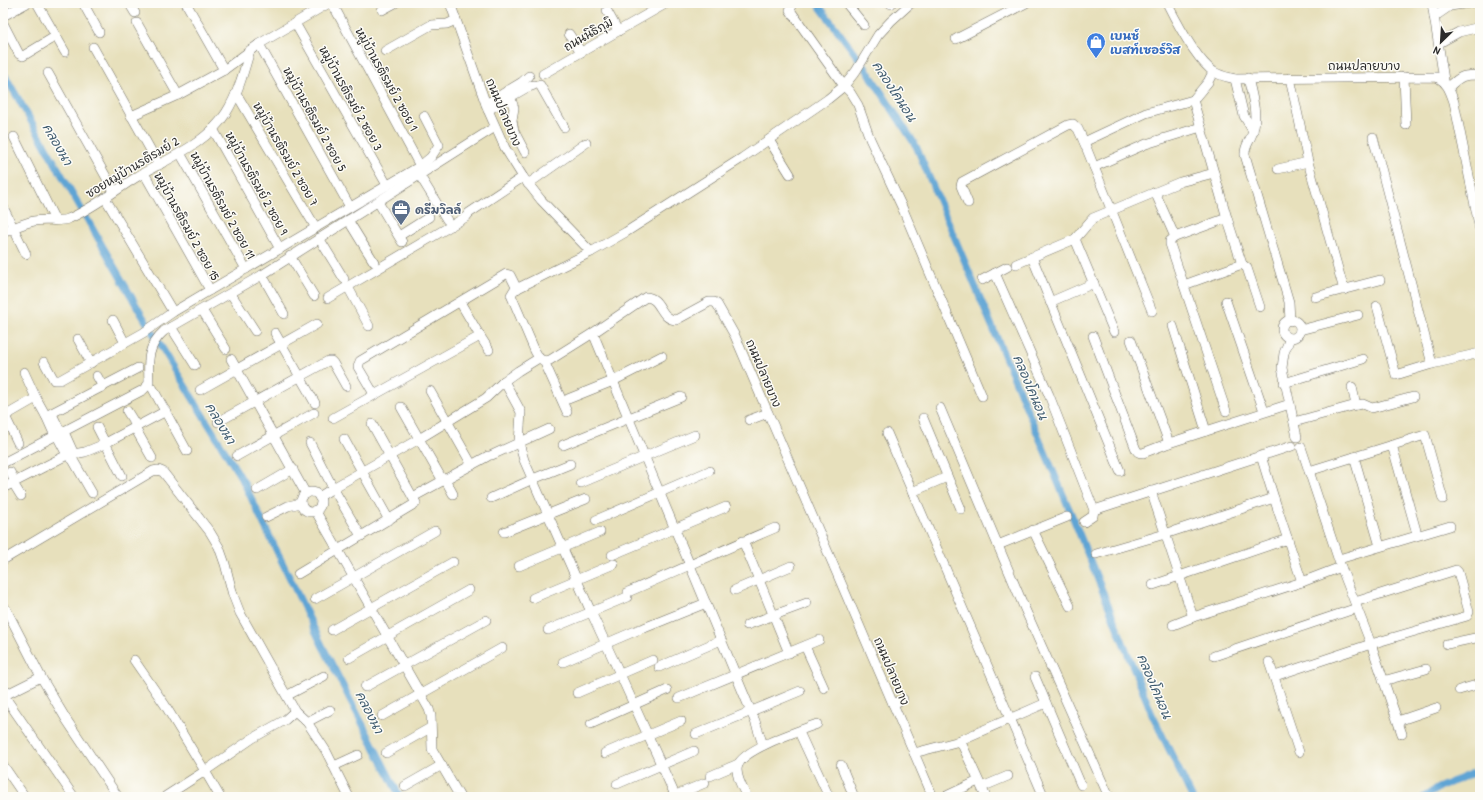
<svg xmlns="http://www.w3.org/2000/svg" width="1483" height="800" font-family="'Patrick Hand','Playpen Sans Thai',sans-serif">
<rect width="100%" height="100%" fill="#fdfcf7"/>
<filter id="ink" filterUnits="userSpaceOnUse"><feTurbulence type="fractalNoise" baseFrequency=".025" numOctaves="2"/><feDisplacementMap in="SourceGraphic" scale="8" xChannelSelector="R" yChannelSelector="G"/><feConvolveMatrix kernelMatrix="1 2 1 2 8 2 1 2 1" color-interpolation-filters="sRGB"/></filter>
<filter id="wash" filterUnits="userSpaceOnUse"><feTurbulence type="fractalNoise" baseFrequency=".012" numOctaves="4" result="noise"/><feDisplacementMap in="SourceGraphic" scale="16" xChannelSelector="R" yChannelSelector="G"/><feGaussianBlur stdDeviation="0.9" result="paint"/><feColorMatrix in="noise" values="0 0 0 0 0 0 0 0 0 0 0 0 0 0 0 0 0 1.4 0 .05"/><feComposite in="paint" operator="in"/></filter>
<g filter="url(#wash)">
<rect width="100%" height="100%" fill="#e7e0bc"/>
<g fill="none" stroke-linecap="round" stroke-linejoin="round">
<g stroke="#5ea4d4" stroke-width="7">
<path d="M817,3L865,67L916,146L1073,518L1152,714L1192,797"/>
<path d="M3,72L139,310L243,481L322,645L400,797"/>
<path d="M1424,797L1438,788L1480,770"/>
</g>
</g>
</g>
<g filter="url(#ink)">
<g fill="none" stroke-linecap="round" stroke-linejoin="round">
<g stroke="#6d6a5e" stroke-width="10">
<g id="minor">
<path d="M37,3L65,52"/>
<path d="M83,3L99,32"/>
<path d="M129,3L135,13"/>
<path d="M186,3L224,70"/>
<path d="M332,3L420,166"/>
<path d="M450,3L488,110L505,148L523,177L541,200L591,252"/>
<path d="M792,3V6L790,10L844,86L850,92L858,105L870,139L902,207L982,396"/>
<path d="M846,3L864,25"/>
<path d="M890,3L891,4"/>
<path d="M911,3L891,21L878,35L856,71L844,86L828,99L742,158L626,232L591,252L514,290L511,295L535,351L539,358L544,361L550,360L593,333L646,297C662,298 659,319 676,320L709,302H714L717,304L735,336L933,797"/>
<path d="M1167,3C1177,23 1196,60 1214,72C1221,76 1228,77 1235,79L1437,77C1448,83 1450,91 1454,102L1480,230"/>
<path d="M1432,3L1444,80"/>
<path d="M382,10L395,3"/>
<path d="M607,11L618,31"/>
<path d="M3,16L27,3"/>
<path d="M1434,17L1450,6L1470,3"/>
<path d="M3,23L19,54L23,56L56,36"/>
<path d="M137,23L178,95"/>
<path d="M295,23L387,185"/>
<path d="M569,34L581,52"/>
<path d="M956,39L1026,3"/>
<path d="M1439,43L1459,32L1480,27"/>
<path d="M259,44L350,207"/>
<path d="M93,47L159,165"/>
<path d="M385,51L431,25L447,24L456,20"/>
<path d="M48,73L114,191"/>
<path d="M543,74L667,3"/>
<path d="M1404,77L1406,125"/>
<path d="M1248,78C1252,96 1258,114 1253,131C1251,140 1244,146 1245,155L1289,302L1290,321"/>
<path d="M1290,78L1308,162L1344,290"/>
<path d="M1235,79L1244,116L1253,131"/>
<path d="M540,85L564,127"/>
<path d="M1449,87C1461,75 1464,75 1480,75"/>
<path d="M508,90L514,108L512,120L514,131L525,152"/>
<path d="M236,93L316,228"/>
<path d="M1193,100L1227,218L1242,264L1247,268L1260,307"/>
<path d="M1193,100L1208,82L1213,72"/>
<path d="M486,104L522,82L529,76"/>
<path d="M488,110L526,88L534,85"/>
<path d="M131,116L178,95L224,70L259,44L329,3"/>
<path d="M213,129L280,249"/>
<path d="M14,137L55,220"/>
<path d="M1373,137L1432,364"/>
<path d="M769,140L790,174"/>
<path d="M1084,142L1146,113L1193,100"/>
<path d="M180,153L246,269"/>
<path d="M1094,167L1146,144L1201,127"/>
<path d="M1278,169L1308,162"/>
<path d="M144,173L210,290"/>
<path d="M420,176L447,220"/>
<path d="M528,184L586,143"/>
<path d="M1155,192L1175,237"/>
<path d="M105,198L173,312"/>
<path d="M378,202L402,242"/>
<path d="M968,203L961,186L962,182L1068,125L1073,124L1078,129L1084,142L1152,311"/>
<path d="M3,207L26,254"/>
<path d="M348,220L374,262"/>
<path d="M3,233C13,228 24,223 34,221C43,219 61,222 68,219C92,209 113,192 135,178C166,159 206,145 226,113C238,94 244,71 250,50"/>
<path d="M399,236L429,217"/>
<path d="M319,238L344,279"/>
<path d="M1075,239L1114,332"/>
<path d="M290,256L314,296"/>
<path d="M1032,257L1120,471"/>
<path d="M1016,264L1075,239L1093,218L1180,182L1214,173"/>
<path d="M995,273L1049,395L1094,510L1093,516L1084,522"/>
<path d="M262,275L284,314"/>
<path d="M982,280L1007,267"/>
<path d="M1184,285L1242,264"/>
<path d="M348,287L369,326"/>
<path d="M231,294L255,331"/>
<path d="M1315,297L1380,280"/>
<path d="M328,298L466,217L469,213L523,177"/>
<path d="M1226,301L1264,411"/>
<path d="M1050,302L1094,283"/>
<path d="M1377,306L1396,375L1432,364L1480,353"/>
<path d="M202,310L226,349"/>
<path d="M113,320L125,343"/>
<circle cx="1291" cy="329" r="9"/>
<path d="M1173,326L1206,431"/>
<path d="M171,327L195,365"/>
<path d="M1300,330L1358,315"/>
<path d="M275,333L315,403"/>
<path d="M593,333L755,721L763,745"/>
<path d="M480,336L489,350"/>
<path d="M1093,336L1135,447C1137,452 1138,453 1143,453L1169,443L1290,404"/>
<path d="M1290,338L1284,353L1282,368L1297,437"/>
<path d="M78,339L91,363"/>
<path d="M1131,340L1169,443"/>
<path d="M231,359L306,494"/>
<path d="M544,361L567,412"/>
<path d="M44,362L54,380H60L143,333L173,312L420,166L431,157L439,145L424,116"/>
<path d="M24,372L36,398"/>
<path d="M97,376L103,387"/>
<path d="M504,381L521,412L519,443L524,460L591,612L620,674L675,795"/>
<path d="M1284,383L1363,359"/>
<path d="M1352,387L1356,405"/>
<path d="M153,389L187,451"/>
<path d="M200,390L317,324"/>
<path d="M430,391L472,465"/>
<path d="M374,394L358,367L360,361L506,274L510,275L517,289"/>
<path d="M568,399L613,381L662,356"/>
<path d="M401,407L443,481"/>
<path d="M940,408L1024,607L1109,797"/>
<path d="M127,411L137,427"/>
<path d="M1226,411L1170,244V241L1175,237L1227,218"/>
<path d="M3,412L18,443"/>
<path d="M52,414L61,433"/>
<path d="M46,416L55,436"/>
<path d="M3,417L36,398L46,416L138,368"/>
<path d="M333,418L480,336L460,302"/>
<path d="M923,418L961,509"/>
<path d="M749,420L768,413"/>
<path d="M218,422L328,361H331L333,363L346,386"/>
<path d="M1294,422L1356,405L1363,404L1372,408L1413,397"/>
<path d="M97,427L122,476"/>
<path d="M135,428L152,458"/>
<path d="M64,432L74,454L73,458"/>
<path d="M887,433L1044,797"/>
<path d="M57,436L67,455L73,460L92,493"/>
<path d="M344,439L389,520"/>
<path d="M310,443L333,488L361,536"/>
<path d="M563,445L681,397"/>
<path d="M1392,445L1417,534"/>
<path d="M1301,447L1341,567L1371,644L1402,734"/>
<path d="M492,455L549,429"/>
<path d="M237,456L314,413"/>
<path d="M1261,456L1274,498L1302,582"/>
<path d="M1354,457L1380,546"/>
<path d="M3,463L143,390L148,385L149,382C148,361 147,346 164,331L262,275L495,127"/>
<path d="M1309,471L1425,435L1443,499"/>
<path d="M10,472L15,482"/>
<path d="M445,479L453,494"/>
<path d="M13,483L21,496"/>
<path d="M581,483L695,435"/>
<path d="M3,488L67,455L85,452L102,445L166,411"/>
<path d="M257,490L293,469"/>
<path d="M1151,491L1193,617"/>
<path d="M912,492L947,477"/>
<circle cx="311" cy="502" r="10"/>
<path d="M319,497L333,488L419,439L486,398L504,381L518,371L539,358"/>
<path d="M413,497L488,456"/>
<path d="M491,498L533,479L570,464"/>
<path d="M315,510L429,709L431,716L432,749L460,797"/>
<path d="M1094,510L1292,446"/>
<path d="M266,517L288,506L301,503"/>
<path d="M596,520L709,471"/>
<path d="M1033,530L1070,606"/>
<path d="M504,532L586,499"/>
<path d="M743,541L789,653"/>
<path d="M998,545L1067,517"/>
<path d="M1096,554L1165,534L1274,498"/>
<path d="M612,555L726,507"/>
<path d="M1339,559L1450,526"/>
<path d="M3,560L153,471L158,470L163,472L210,532L219,547L225,564L233,595L240,613L295,711L307,722L326,751L349,797"/>
<path d="M519,566L600,532"/>
<path d="M298,574L416,503L372,424"/>
<path d="M1153,585L1288,539"/>
<path d="M735,590L791,566"/>
<path d="M628,592C677,571 725,549 775,528"/>
<path d="M533,598L614,564"/>
<path d="M315,599L435,531"/>
<path d="M6,609L41,677L66,719L118,797"/>
<path d="M747,625L807,603"/>
<path d="M1173,625L1193,617L1302,582L1341,567"/>
<path d="M644,628L706,603"/>
<path d="M332,630L453,562"/>
<path d="M548,630L627,597"/>
<path d="M1447,644L1480,637"/>
<path d="M805,646L824,688"/>
<path d="M1214,656L1357,608"/>
<path d="M349,658L469,590"/>
<path d="M134,660L165,705L205,771L166,796"/>
<path d="M563,662L640,629"/>
<path d="M1269,662L1299,752"/>
<path d="M659,667L721,640"/>
<path d="M1275,676L1371,644L1467,616L1469,612L1458,572L1456,570L1355,602"/>
<path d="M1035,677L1081,785"/>
<path d="M1383,681L1426,669"/>
<path d="M365,687L486,620"/>
<path d="M1459,690L1480,684"/>
<path d="M3,693L7,700L74,797"/>
<path d="M577,693L653,660"/>
<path d="M288,695L324,676"/>
<path d="M3,696L41,677"/>
<path d="M679,698L819,640"/>
<path d="M893,704L903,699"/>
<path d="M382,716L502,648"/>
<path d="M1398,721L1436,708"/>
<path d="M307,722L330,710"/>
<path d="M591,724L667,690"/>
<path d="M799,732L829,797"/>
<path d="M696,734L800,691"/>
<path d="M960,740L986,797"/>
<path d="M386,753L430,728"/>
<path d="M605,753L681,721"/>
<path d="M914,753L956,742L1046,703"/>
<path d="M3,765L25,797"/>
<path d="M841,765L854,797"/>
<path d="M334,766L358,755"/>
<path d="M710,776L738,764"/>
<path d="M617,784L694,751"/>
<path d="M405,786L442,765"/>
<path d="M982,787L1008,776"/>
<path d="M220,797L205,771L253,738L285,720L295,711"/>
<path d="M671,797L705,783"/>
<path d="M747,797C743,789 734,774 738,765C745,748 799,731 817,724"/>
<path d="M944,797L978,781"/>
</g>
</g>
<use href="#minor" stroke="#fff" stroke-width="9"/>
</g>
</g>
<defs>
<g id="shop-pin" transform="scale(1)"><path d="M0 17L-7.5 6A9.5 9.5 0 1 1 7.5 6Z" fill="#3f7fe0" stroke="#fdfcf7"/><path d="M-5-2.5h2.3a2.7 3.5 0 0 1 5.4 0H5L5.5 6h-11ZM-1.5-2.5h3a1.5 2.3 0 0 0-3 0Z" fill="#fff"/></g>
<g id="office-pin" transform="scale(1)"><path d="M0 17L-7.5 6A9.5 9.5 0 1 1 7.5 6Z" fill="#5c6f8a" stroke="#fdfcf7"/><path d="M-6-3h4V-5.5h4V-3h4V5H-6ZM-1-4.5V-3h2v-1.5ZM-6 0V1H6V0Z" fill="#fff"/></g>
</defs>
<g fill-rule="evenodd">
<use href="#shop-pin" x="1096" y="42"/>
<use href="#office-pin" x="401" y="209"/>
</g>
<g text-anchor="middle" dominant-baseline="central" stroke-width="3" stroke-linejoin="round" paint-order="stroke">
<g font-size="12" fill="#2b2b2b" stroke="#fdfcf7">
<text transform="translate(588 34) rotate(-30)">ถนนนิธิภุมิ</text>
<text x="1364" y="65">ถนนปลายบาง</text>
<text transform="translate(387 79) rotate(61)">หมู่บ้านรติรมย์ 2 ซอย 1</text>
<text transform="translate(351 98) rotate(61)">หมู่บ้านรติรมย์ 2 ซอย 3</text>
<text transform="translate(504 112) rotate(67)">ถนนปลายบาง</text>
<text transform="translate(315 119) rotate(61)">หมู่บ้านรติรมย์ 2 ซอย 5</text>
<text transform="translate(286 154) rotate(60)">หมู่บ้านรติรมย์ 2 ซอย 7</text>
<text transform="translate(132 167) rotate(-31)">ซอยหมู่บ้านรติรมย์ 2</text>
<text transform="translate(257 183) rotate(61)">หมู่บ้านรติรมย์ 2 ซอย 9</text>
<text transform="translate(223 205) rotate(61)">หมู่บ้านรติรมย์ 2 ซอย 11</text>
<text transform="translate(187 226) rotate(61)">หมู่บ้านรติรมย์ 2 ซอย 15</text>
<text transform="translate(764 373) rotate(67)">ถนนปลายบาง</text>
<text transform="translate(892 671) rotate(67)">ถนนปลายบาง</text>
</g>
<g font-size="12" font-weight="bold" fill="#366cbe" stroke="#fdfcf7" text-anchor="start">
<text x="1110" y="35">เบนซ์<tspan x="1110" dy="14">เบสท์เซอร์วิส</tspan></text>
</g>
<g font-size="12" font-weight="bold" fill="#4e5e75" stroke="#fdfcf7" text-anchor="start">
<text x="415" y="209">ดรีมวิลล์</text>
</g>
<g font-size="13" font-style="italic" fill="#3f5b6f" stroke="#fdfcf7">
<text transform="translate(895 91) rotate(57)">คลองโคนอน</text>
<text transform="translate(58 144) rotate(60)">คลองนา</text>
<text transform="translate(1031 387) rotate(67)">คลองโคนอน</text>
<text transform="translate(221 423) rotate(59)">คลองนา</text>
<text transform="translate(1155 686) rotate(67)">คลองโคนอน</text>
<text transform="translate(370 712) rotate(63)">คลองนา</text>
</g>
</g>
<rect width="1483" height="800" fill="none" stroke="#fdfcf7" stroke-width="16"/>
<g transform="translate(1441 42) rotate(205)" stroke="#fdfcf7" stroke-width="3" paint-order="stroke">
<path d="M0-3L7 15L0 10L-7 15Z" fill="#2b2b2b"/>
<text y="-6" font-size="11" font-weight="bold" text-anchor="middle" fill="#2b2b2b">N</text>
</g>
</svg>
